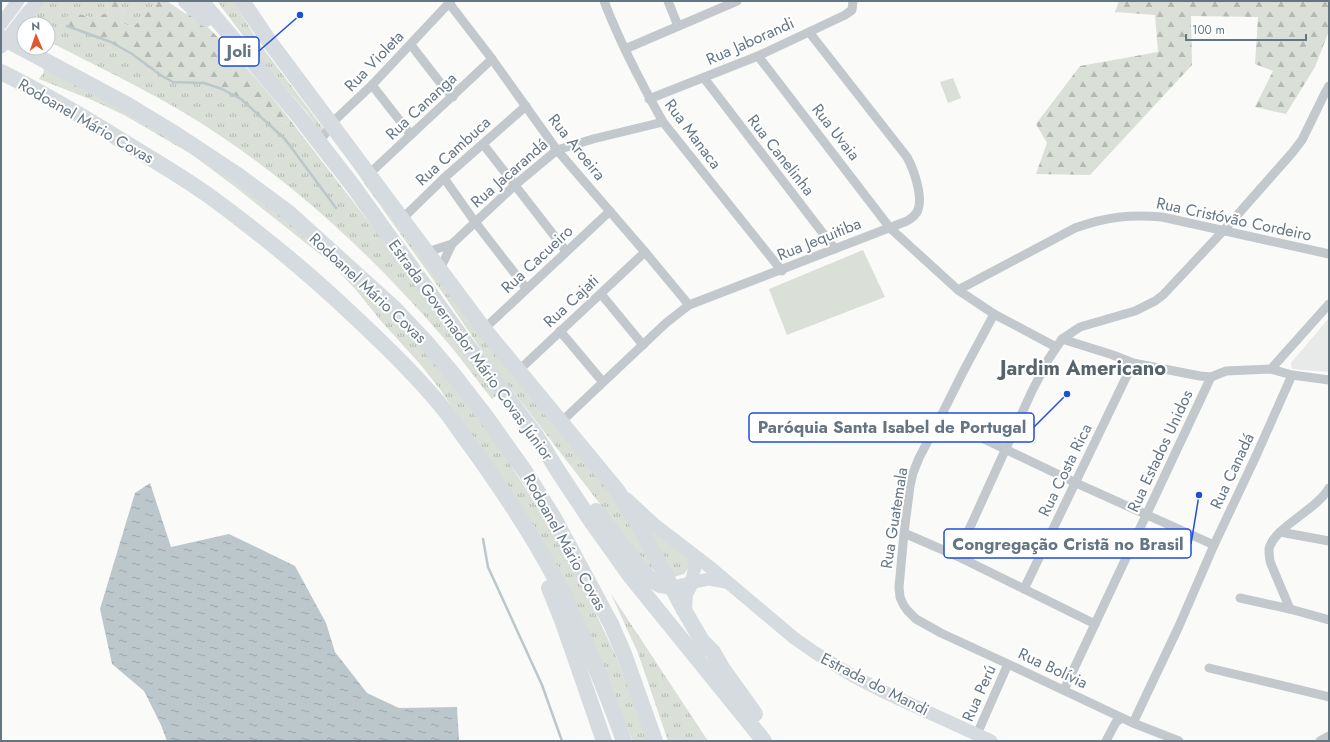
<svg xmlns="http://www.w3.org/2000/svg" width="1330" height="742" font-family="Jost,sans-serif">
<defs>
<pattern id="grass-tufts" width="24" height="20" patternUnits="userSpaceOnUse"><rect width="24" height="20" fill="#dadfd7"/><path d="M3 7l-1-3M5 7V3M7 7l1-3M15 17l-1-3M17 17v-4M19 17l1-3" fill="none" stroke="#b4b9b4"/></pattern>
<pattern id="forest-firs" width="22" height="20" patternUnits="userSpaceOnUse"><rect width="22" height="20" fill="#dadfd7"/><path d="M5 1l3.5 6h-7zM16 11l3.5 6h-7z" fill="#b4b9b4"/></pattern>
<pattern id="water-ripples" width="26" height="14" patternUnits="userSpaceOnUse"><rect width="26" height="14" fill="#bbc7cb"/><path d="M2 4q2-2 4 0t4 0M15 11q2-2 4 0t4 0" fill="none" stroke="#9ca6aa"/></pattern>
</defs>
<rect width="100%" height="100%" fill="#fafaf8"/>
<path fill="#e8e9e9" d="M1329,318V372L1292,369L1291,363Z"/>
<g fill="url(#grass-tufts)">
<path d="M46,1H105L109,12L93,18L73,12L67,26L111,42L173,82L204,83L222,89L280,120L294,125L375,230L496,396L492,399C475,378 459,355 441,335C377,261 306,194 225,139C169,100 108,72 48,41V24H24V29L20,28L38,7Z"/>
<path d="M118,1H156L151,9L133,27L121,23L124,13Z"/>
<path d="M217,1H233L259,43L323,128L322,134L306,111L265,65Z"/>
<path d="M42,63L207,149L391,308L491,434L558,540L580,580L615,654L649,741H633L586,627L508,488L439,388L420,364L381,321L357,291L331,263L234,186L191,154L124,115L92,100L39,79L44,72Z"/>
<path d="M345,154L620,502L659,574L648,566L529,412L493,367L442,292L364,183Z"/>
<path d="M642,519L688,558L689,567L684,574L674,577Z"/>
<path d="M611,594L708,741H668L638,653Z"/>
</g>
<g fill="url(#forest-firs)">
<path d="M105,1H118L124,13L121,23L133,27L151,9L156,1H167L186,14L189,9C227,45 262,83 294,125L280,120L270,126C249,107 233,89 204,83C194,81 181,85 171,81C156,75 145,62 131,54C111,41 89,35 67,26V16L73,12L93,18L109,12Z"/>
<path d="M1119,1H1329V31L1315,67L1286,114L1255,107L1273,71L1255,64L1258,17L1191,16L1192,65L1090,175L1036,174L1047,143L1036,124L1080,66L1158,52L1155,15L1115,12Z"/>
</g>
<g fill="#dadfd7">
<path d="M953,78L961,98L948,103L940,82Z"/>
<path d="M863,250L885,297L787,335L769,289Z"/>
</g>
<path fill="url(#water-ripples)" d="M150,483L171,547L229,534L295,566L326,623L335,652L367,693L399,708L457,707L459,741H167L161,725L144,691L112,664L100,609L135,493Z"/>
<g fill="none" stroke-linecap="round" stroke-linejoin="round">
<g stroke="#bbc7cb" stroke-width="2.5">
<path d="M67,26L111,42L132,54L162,76L173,82L204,83L222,89L241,99L285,139L336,208"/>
<path d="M483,539L488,567L542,685L562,741"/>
</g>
<g stroke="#c3c8cc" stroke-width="9">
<path d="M604,1C620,43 641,83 663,122L782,271"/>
<path d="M668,1L678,26"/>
<path d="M449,3L492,59L557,150L645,252L689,305"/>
<path d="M411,45L442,85L453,97"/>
<path d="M625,49L737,1"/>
<path d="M758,56L890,228L958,290L994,314L1056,347"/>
<path d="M704,78L835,249"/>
<path d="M372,85L411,135"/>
<path d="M649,99L758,56L845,15L852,10L853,1"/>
<path d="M319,142L336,119L372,85L451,1"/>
<path d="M483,144L566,251"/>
<path d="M369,174L492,59"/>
<path d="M444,178L475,222L526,288"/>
<path d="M402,219L444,178L526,106"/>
<path d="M427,252L452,244"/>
<path d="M440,269L452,244L515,185L557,150L593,139L663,122"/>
<path d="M958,290L1075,228C1106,217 1130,214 1162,217L1329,254"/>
<path d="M601,294L643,345"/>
<path d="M994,314L964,370L940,418L919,458L913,473L910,486L904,533L899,587L900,597L903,604L907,610L916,619L941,633L1008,664L1133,723L1179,741"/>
<path d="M484,329L610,211"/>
<path d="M560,331L602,381"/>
<path d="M1062,339L1113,355L1133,363L1200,376L1211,377L1226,371L1271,369L1292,375L1329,380"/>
<path d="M1271,369L1329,304"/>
<path d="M518,371L645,252"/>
<path d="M940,418L1076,483L1214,545"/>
<path d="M561,422L666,323L689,305L907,221C912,218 916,215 918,210C923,196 914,170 907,157L809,32"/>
<path d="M1280,532L1329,541"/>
<path d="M904,533L957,556L1095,624"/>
<path d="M957,556L1032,391L1048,360L1062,339L1080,327L1135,311L1155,301L1163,295L1224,230L1292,153L1302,140L1325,93L1329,86"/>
<path d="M1024,589L1133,363"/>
<path d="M1240,598L1290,609L1329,620"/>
<path d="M1290,609L1271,564C1269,559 1269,554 1269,549C1274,527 1317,510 1329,488"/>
<path d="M1209,668L1329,697"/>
<path d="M1064,690L1211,377"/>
<path d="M1133,723L1179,626L1214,545L1256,456L1292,375"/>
<path d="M977,734L1008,664"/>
<path d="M1106,741L1116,722L1122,718"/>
<path d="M1320,741L1329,736"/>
</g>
<g stroke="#d6dbdf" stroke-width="13">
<path d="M1,24L18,1"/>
<path d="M1,47L27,13L38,1"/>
<path d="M627,499L655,525L711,568L794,638L814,652L853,676L884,692L991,741"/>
<path d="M691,583L695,567L693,555"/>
<path d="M681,585L709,579L726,582"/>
</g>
<g stroke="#d6dbdf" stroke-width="16">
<path d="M186,1L206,19"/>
<path d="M201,1L298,115L353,186L462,338L535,434L558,471L589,518L631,577L764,741"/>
<path d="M242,1L269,41L484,329L617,490L637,522L684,610L702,641L713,652L722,668L755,714"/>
<path d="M1,37L128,105L174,133L239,176L289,213L395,309L426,342L453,374L487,418L526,473L554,518L611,624L624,654L655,741"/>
<path d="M1,72C43,93 84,117 124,142C152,159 181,176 208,195C260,233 310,274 357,319C387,347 416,375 442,407C453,420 462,435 473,449C503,491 532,534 556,580C582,632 604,686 624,741"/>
<path d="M596,511L636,563L650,579L660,585L671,587"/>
<path d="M549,588L562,620L604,741"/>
<path d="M684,610L685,594L691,583"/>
</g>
</g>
<g text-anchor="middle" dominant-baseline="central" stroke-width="4" stroke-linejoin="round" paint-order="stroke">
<g font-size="16" fill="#657683" stroke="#fff">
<text transform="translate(750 41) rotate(-24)">Rua Jaborandi</text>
<text transform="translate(374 61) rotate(-46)">Rua Violeta</text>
<text transform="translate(421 106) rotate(-43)">Rua Cananga</text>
<text transform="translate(86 121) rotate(30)">Rodoanel Mário Covas</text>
<text transform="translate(836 132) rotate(52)">Rua Uvaia</text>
<text transform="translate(693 134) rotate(53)">Rua Manaca</text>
<text transform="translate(577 147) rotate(51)">Rua Aroeira</text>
<text transform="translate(453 151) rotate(-42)">Rua Cambuca</text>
<text transform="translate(781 155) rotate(52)">Rua Canelinha</text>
<text transform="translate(509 173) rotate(-41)">Rua Jacarandá</text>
<text transform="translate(1234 219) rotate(12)">Rua Cristóvão Cordeiro</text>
<text transform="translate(819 239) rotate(-22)">Rua Jequitiba</text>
<text transform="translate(537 259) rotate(-43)">Rua Cacueiro</text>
<text transform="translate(368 288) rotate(43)">Rodoanel Mário Covas</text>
<text transform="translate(571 301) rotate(-43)">Rua Cajati</text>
<text transform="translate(471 350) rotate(54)">Estrada Governador Mário Covas Júnior</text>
<text transform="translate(1160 451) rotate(-65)">Rua Estados Unidos</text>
<text transform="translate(1065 470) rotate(-64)">Rua Costa Rica</text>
<text transform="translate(1232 471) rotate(-65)">Rua Canadá</text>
<text transform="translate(894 518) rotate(-81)">Rua Guatemala</text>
<text transform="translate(565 542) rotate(61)">Rodoanel Mário Covas</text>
<text transform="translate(1053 668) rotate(25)">Rua Bolívia</text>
<text transform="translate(875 684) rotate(27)">Estrada do Mandi</text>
<text transform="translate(979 693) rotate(-66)">Rua Perú</text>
</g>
<g font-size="20" font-weight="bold" fill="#57646e" stroke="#fff">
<text x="1083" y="368">Jardim Americano</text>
</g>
</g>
<path fill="none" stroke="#1d4ed8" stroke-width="1.5" d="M300 15L259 51M1067 394L1034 427M1199 495L1191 544"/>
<g fill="#1d4ed8" stroke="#fff" stroke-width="1.5">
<circle cx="300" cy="15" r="4"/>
<circle cx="1067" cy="394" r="4"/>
<circle cx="1199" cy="495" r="4"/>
</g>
<g fill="#fff" stroke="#1d4ed8" stroke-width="1.5">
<rect x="219" y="37" width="40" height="29" rx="4"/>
<rect x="749" y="413" width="285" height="29" rx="4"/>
<rect x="944" y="529" width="247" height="29" rx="4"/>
</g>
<g font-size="17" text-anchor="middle" font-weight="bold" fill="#657683">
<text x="239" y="57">Joli</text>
<text x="892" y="433">Paróquia Santa Isabel de Portugal</text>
<text x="1068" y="550">Congregação Cristã no Brasil</text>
</g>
<rect width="1330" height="742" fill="none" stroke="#657683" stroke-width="4"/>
<g transform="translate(36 36) rotate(358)"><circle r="19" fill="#ffffff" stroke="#c1c8cd"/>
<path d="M0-3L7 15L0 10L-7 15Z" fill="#e4572e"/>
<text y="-6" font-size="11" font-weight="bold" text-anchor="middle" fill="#657683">N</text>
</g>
<path d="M1186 34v6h120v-6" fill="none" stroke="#657683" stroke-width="2"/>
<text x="1192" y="34" font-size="12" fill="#657683" stroke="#ffffff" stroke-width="3" paint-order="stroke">100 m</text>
</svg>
